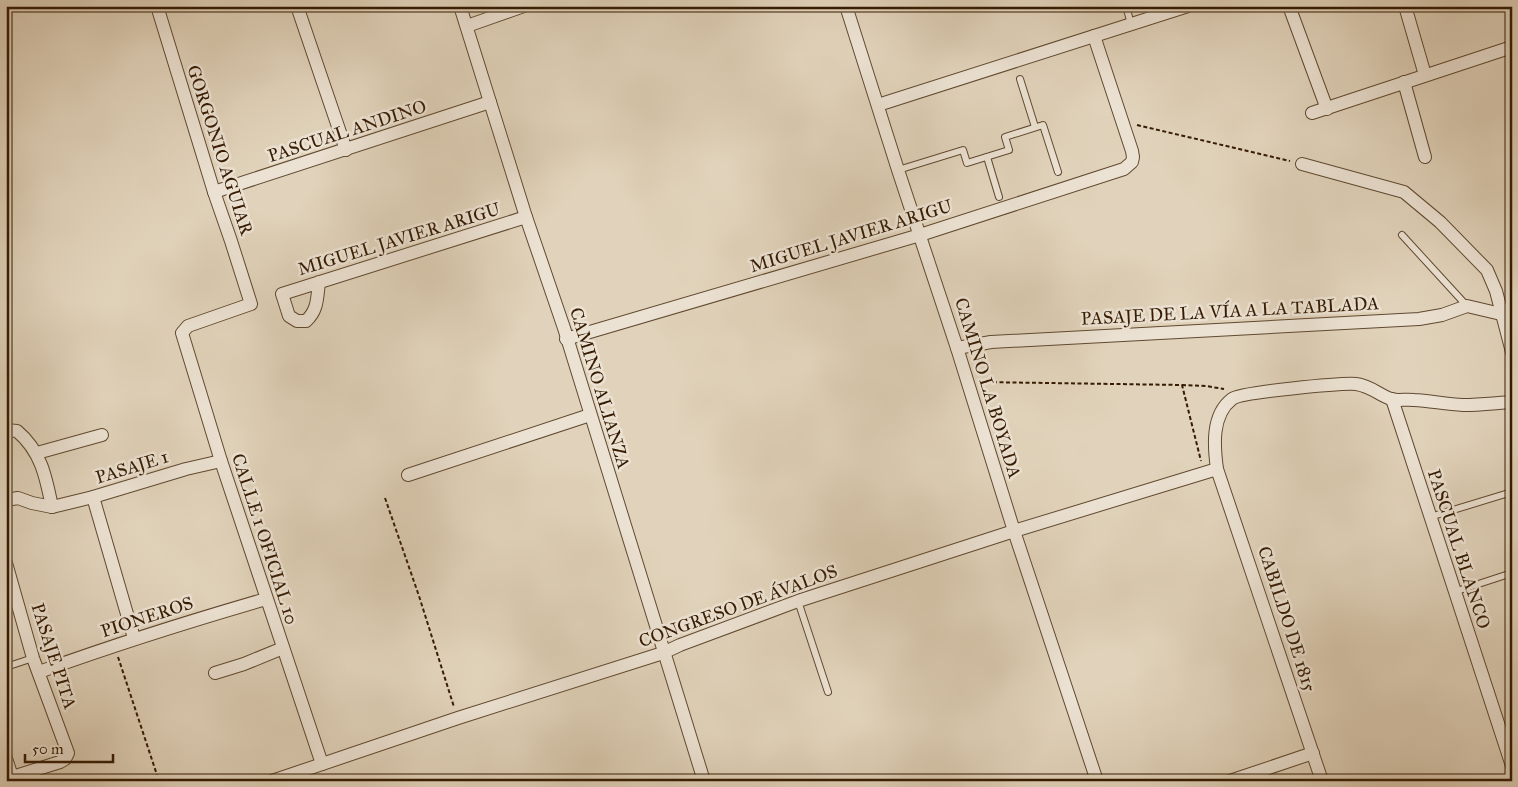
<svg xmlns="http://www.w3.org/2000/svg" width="1518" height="787" font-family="'IM FELL Great Primer',serif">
<rect width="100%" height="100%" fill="#e1d3bb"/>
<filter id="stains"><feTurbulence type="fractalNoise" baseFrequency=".004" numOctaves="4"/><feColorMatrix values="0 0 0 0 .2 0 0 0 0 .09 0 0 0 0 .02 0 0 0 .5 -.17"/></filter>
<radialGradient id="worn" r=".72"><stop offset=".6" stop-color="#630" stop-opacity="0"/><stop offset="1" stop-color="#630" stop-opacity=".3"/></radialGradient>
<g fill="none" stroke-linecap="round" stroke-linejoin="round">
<g stroke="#604930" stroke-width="8">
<g id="service">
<path d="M1126,6L1131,24"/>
<path d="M1020,79L1035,127"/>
<path d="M987,157L999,197"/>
<path d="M898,170L963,150L967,163L1009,150L1005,137L1043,125L1058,172"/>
<path d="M1402,235L1467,306"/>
<path d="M1430,517L1512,492"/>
<path d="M1454,592L1512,573"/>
<path d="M798,601L828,692"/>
<path d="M6,667L33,658"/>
<path d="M6,749L15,776"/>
</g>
</g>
<g stroke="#604930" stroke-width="14">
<g id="minor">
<path d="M157,6L214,192L231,241L251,304L188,326L182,333L221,461L322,764"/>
<path d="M297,6L346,150"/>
<path d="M460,6L526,217L564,328L704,781"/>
<path d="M846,6L898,170L957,348L1014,531L1097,781"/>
<path d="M1289,6L1327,109"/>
<path d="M1405,6L1425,75"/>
<path d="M467,26L524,6"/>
<path d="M1404,82L1425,157"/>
<path d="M878,105L1188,6"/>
<path d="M1312,113L1512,47"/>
<path d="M1302,164L1404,192L1440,222L1487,270L1496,291L1512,352"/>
<path d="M214,192L490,102"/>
<path d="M319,282C317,298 318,310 306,321H297L289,316L282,294L526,217"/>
<path d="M566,339L920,235L1124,169L1132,162L1133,157L1132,151L1094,36"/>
<path d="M957,348L991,342L1419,319L1442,315L1467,306L1501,314"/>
<path d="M1392,399L1512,766"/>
<path d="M6,430L17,431C41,451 46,477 52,507"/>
<path d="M37,453L102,435"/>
<path d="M408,475L590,415"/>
<path d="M93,497L134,638"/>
<path d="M6,500L18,498L32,503L52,507L93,497L186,469L221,461"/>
<path d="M6,563L33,658L68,753L65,759L60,762L6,779"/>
<path d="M39,672C114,645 190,621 266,599"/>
<path d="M215,673L244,664L283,648"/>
<path d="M272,781L458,718L663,653L680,645L798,601L1014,531L1217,469"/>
<path d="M1230,781L1313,753"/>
<path d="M1322,781L1217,469C1214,447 1211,415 1232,399C1241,392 1342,383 1356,384C1371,386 1379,395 1391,399C1397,401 1406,399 1414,400C1430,401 1446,404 1463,405C1479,405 1496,403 1512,402"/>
</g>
</g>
<g stroke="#351b02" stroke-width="2" stroke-dasharray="4 2.5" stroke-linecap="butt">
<path d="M1137,125L1290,161"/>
<path d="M980,382L1182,385L1201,461"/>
<path d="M1182,385L1206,386L1224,389"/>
<path d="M385,498L419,596L454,707"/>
<path d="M118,657L159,781"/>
</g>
<use href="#service" stroke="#ece2d3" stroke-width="6"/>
<use href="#minor" stroke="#ece2d3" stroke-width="12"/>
</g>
<g text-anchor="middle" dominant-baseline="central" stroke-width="5" stroke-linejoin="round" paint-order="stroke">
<g font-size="18" fill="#351b02" stroke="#ece2d3">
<text transform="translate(347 131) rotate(-18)">PASCUAL ANDINO</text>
<text transform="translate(220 150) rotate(72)">GORGONIO AGUIAR</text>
<text transform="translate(851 236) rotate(-17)">MIGUEL JAVIER ARIGU</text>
<text transform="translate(399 239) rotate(-17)">MIGUEL JAVIER ARIGU</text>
<text transform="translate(1230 311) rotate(-3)">PASAJE DE LA VÍA A LA TABLADA</text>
<text transform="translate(600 388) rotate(73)">CAMINO ALIANZA</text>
<text transform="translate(988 388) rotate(73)">CAMINO LA BOYADA</text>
<text transform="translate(132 467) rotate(-17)">PASAJE 1</text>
<text transform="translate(265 539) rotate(72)">CALLE 1 OFICIAL 10</text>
<text transform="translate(1459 549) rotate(72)">PASCUAL BLANCO</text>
<text transform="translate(738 606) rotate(-20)">CONGRESO DE ÁVALOS</text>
<text transform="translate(147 617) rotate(-18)">PIONEROS</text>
<text transform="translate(1287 619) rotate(72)">CABILDO DE 1815</text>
<text transform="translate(54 656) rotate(72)">PASAJE PITA</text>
</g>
</g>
<rect width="1518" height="787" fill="none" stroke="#e1d3bb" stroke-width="25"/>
<rect x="8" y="8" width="1503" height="772" fill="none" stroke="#351b02" stroke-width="2.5"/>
<rect x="12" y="12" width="1493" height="762" fill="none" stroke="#351b02"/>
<path d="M25 754v8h88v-8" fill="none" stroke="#351b02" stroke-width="2.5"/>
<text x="32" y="754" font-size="15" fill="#351b02" stroke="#ece2d3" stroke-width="4" paint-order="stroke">50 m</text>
<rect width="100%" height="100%" filter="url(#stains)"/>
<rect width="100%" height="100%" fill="url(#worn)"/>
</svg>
